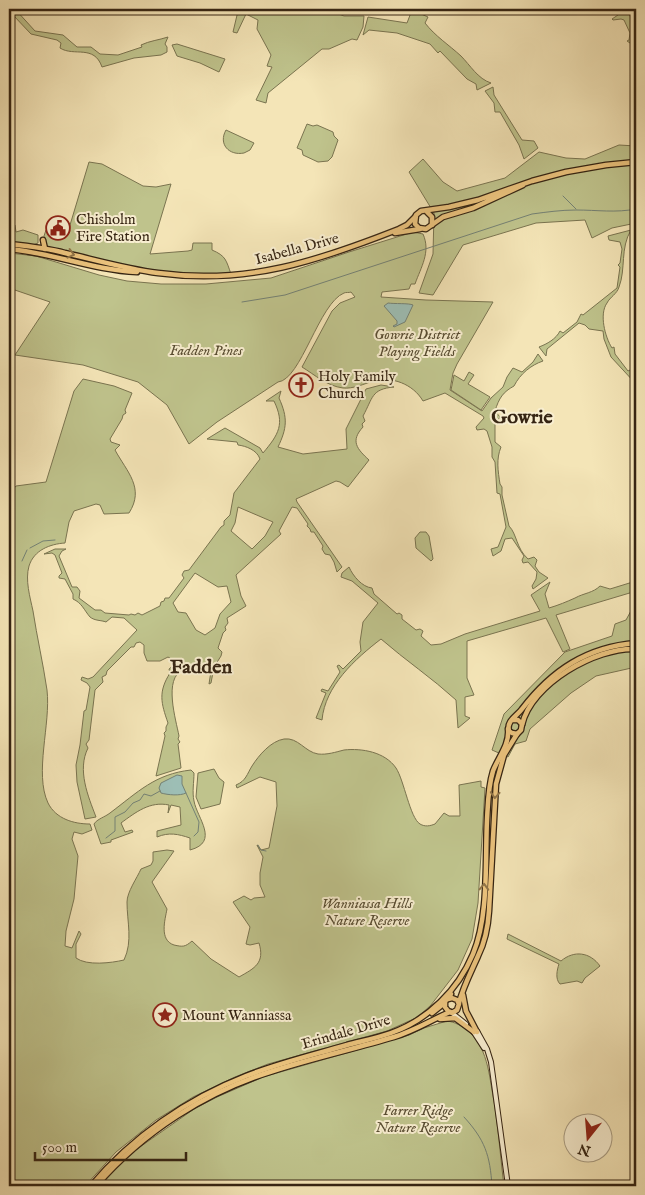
<svg xmlns="http://www.w3.org/2000/svg" width="645" height="1195" font-family="'IM FELL English',serif">
<rect width="100%" height="100%" fill="#f4e5b7"/>
<filter id="stains"><feTurbulence type="fractalNoise" baseFrequency=".004" numOctaves="4"/><feColorMatrix values="0 0 0 0 .2 0 0 0 0 .09 0 0 0 0 .02 0 0 0 .5 -.17"/></filter>
<radialGradient id="worn" r=".72"><stop offset=".6" stop-color="#630" stop-opacity="0"/><stop offset="1" stop-color="#630" stop-opacity=".3"/></radialGradient>
<g fill="#bfc38c" stroke="#7a7450" fill-rule="evenodd">
<path d="M9,9H15L35,31L63,35L77,47H91L100,54L118,55L142,47L141,45C149,41 159,40 168,37L165,44L167,47V52L161,55L134,58L102,67C94,44 74,57 60,48L61,43L57,40L31,34L13,15L9,17Z"/>
<path d="M237,9H326L344,16H364L363,27L357,40L352,39L329,49H322L268,93L266,103L256,100L272,67L267,66L271,55L257,29L258,20L246,14L237,33L233,32L238,11Z"/>
<path d="M618,9H631L630,16L636,25V47L627,41L629,40L630,33L624,20L621,19L613,20L612,19L618,15Z"/>
<path d="M412,10L428,17L425,23C435,36 449,45 461,56C470,65 478,79 491,83L477,90L476,84L467,79L440,51L438,53L430,44L397,33L369,30L363,35L368,17L407,23Z"/>
<path d="M177,44L225,59L219,72L200,63L177,56L172,45Z"/>
<path d="M493,87L494,95L522,140L534,141L538,148L524,159L519,145L500,112H495L494,103L485,91Z"/>
<path d="M307,124L313,126L317,125L333,132L334,136L338,140L332,157L328,161L318,162L303,155L302,150L297,148Z"/>
<path d="M226,130L254,143L250,150L244,153C229,156 218,144 226,130Z"/>
<path d="M619,145L636,146V223L612,228L592,238L585,220L536,223L463,245L433,295L419,293L433,254L434,213L409,172L423,159L443,182L457,191L505,178L539,152L566,158L585,159Z"/>
<path d="M89,162L102,164L143,186L156,187L171,184L150,254L188,251L192,250L193,243H212V250C226,256 226,260 231,274H183L131,267L47,247L44,236L46,230L51,235L63,238L67,235Z"/>
<path d="M15,225L16,232L23,230L38,235V243L33,245L9,242V229Z"/>
<path d="M631,230C620,248 626,269 619,287C617,294 610,297 607,303C599,314 605,337 612,348L614,347L615,354L628,371L632,369V375L636,380V384L611,357L604,339L603,331L589,329L585,325L579,323L547,349L546,356L539,347C547,344 556,339 560,331L563,333L577,322L581,314L583,315L617,288L620,267L618,265L620,263L622,249L620,242L609,240L608,236Z"/>
<path d="M413,232L423,234C431,252 421,267 415,284H411L409,289L382,292L381,297L426,300L493,302L457,364L453,373L450,390L482,411L491,398L503,387L507,377L513,368L522,372L533,362L538,354L543,361C531,365 520,374 514,386C503,392 499,398 495,411L500,417L495,424V442L501,447C496,459 498,471 500,484L502,487V495L509,526C517,534 516,548 528,559L534,557L537,560L535,566L539,572L548,578L533,589L532,586L536,579L537,572L528,562L523,563L522,560L524,556L512,538L505,539L501,551L493,556L491,549L498,547L506,527L500,494L497,493L495,462L492,457V447L487,431L484,429L477,430L476,427L484,418L483,416L445,393L423,401C413,384 392,376 373,381C364,384 353,389 343,388C327,386 315,375 302,367L332,311L340,303L355,297L351,292C349,293 346,292 344,293C319,303 301,380 278,382L217,422L189,444L167,405L138,382L83,365L15,355L50,302L9,288V253L36,256L99,275L127,281L161,284H206L271,278L349,252Z"/>
<path d="M469,372L474,375L468,384L490,397L481,410L451,390L454,375L464,381Z"/>
<path d="M83,379L114,386L132,393L125,410L126,413L123,415L122,419L110,439L111,442L120,445L115,450C127,472 145,488 129,513L104,514L100,505L96,504L74,511L69,522L65,543C50,544 34,550 29,566C25,580 30,597 33,611C37,637 43,663 47,690C51,724 34,773 48,803C56,819 74,824 90,824L92,830L82,834L74,832L72,839L78,856L74,899L66,931L65,946L72,948L79,931L81,934L76,944V958C87,966 111,963 124,960C133,941 127,922 127,902C127,892 137,878 141,869L151,865L153,861V852L167,850L174,851L152,882L167,909C165,920 159,940 174,945C183,947 185,947 192,941L211,959L239,977C255,968 265,963 259,943L250,945L246,944L250,927L233,902L244,896L251,900L254,898L265,897L260,885V873L263,857L257,845L261,850L269,848L277,806L276,782L260,777L237,788L236,785C246,781 247,774 252,766C259,755 271,741 284,739C298,737 305,752 318,754C327,755 336,752 344,750C362,748 385,752 396,768C404,780 410,818 420,824C425,827 430,826 435,824L444,813L449,816H460L459,785L481,781V787L485,788L478,903L472,939L458,970L431,1005L418,1017L387,1031L268,1064L235,1077L193,1097L156,1120L116,1152L85,1186H9V494L16,486L46,482L74,391Z"/>
<path d="M381,385L394,387C371,389 373,398 363,416L365,421L362,424L363,427C350,441 357,449 369,460L348,487L340,482L336,481L296,499L297,502L342,567L337,572L334,562L330,555L325,554L322,549L323,546L314,532H311L310,529L307,526L308,524L297,508L292,507L279,531L281,534L236,575L241,596L246,606L227,618L228,623L225,627L226,630L223,633L218,648L222,652L221,656L214,667L211,683L209,684L211,671L207,668C200,668 190,668 183,670C163,678 176,720 179,736L178,739L180,742L178,744L181,768L156,776L165,736L164,733L166,731V727L168,723C161,703 158,692 170,673L169,669C175,665 174,660 168,657L160,661H147L144,653V645L140,642L136,643L134,647H131L107,671L106,675L102,677L103,682L95,690L89,740L86,744L88,748C77,770 88,796 96,817L85,819L77,782L76,765L80,745L84,711L86,710L90,687L87,683L81,680L82,677L88,679L93,677L137,630L124,618L112,617L106,622C101,620 95,621 90,617C84,610 82,603 73,599V594L65,579L59,578V576L62,573L55,555L52,553L44,554L55,549H66L62,551L59,556L72,587H77L80,591L79,598L95,610H101L105,613L129,615L131,614L135,615L138,613L142,615L160,606L161,602L164,601L165,598H169L184,578L182,575L184,571L189,570L221,527L224,525V521L230,515L234,493L260,459C257,450 246,446 238,445L237,442L207,439L225,428L260,448L263,453C279,434 285,424 274,401H266L281,391L279,398C288,418 287,428 278,447L303,454L347,449L346,429L366,389ZM238,507L273,522L265,536L252,549L231,531L235,523ZM195,573L218,587L227,586L231,602L220,614L215,628L205,635L196,630L186,613L178,612L173,603Z"/>
<path d="M420,532H426L429,536L433,559L431,561L416,548L415,538Z"/>
<path d="M349,567C353,576 362,587 372,588L374,594L397,614L399,613L402,615V619L416,630L420,629L423,631L421,636L431,645L441,644L465,634L540,611L531,595L550,582L545,594L549,608C559,605 566,602 575,598C584,593 593,593 600,586L610,589L636,581V667L596,676L571,693L530,729L526,741L515,744L508,757L492,750L504,714L565,652L612,636L615,624L626,620L632,609L633,592L556,615L570,649L563,652L546,618L467,641V678L474,695L465,697V716L470,718L458,728L456,700C432,678 405,660 381,639C355,659 325,686 322,720L316,718L326,693L321,691L322,689L328,691L340,672L337,666L339,665L343,669L361,651L360,642L363,622L378,603L352,581L341,577L342,573Z"/>
<path d="M214,769L219,778L224,782L220,804L201,809L196,797L198,773Z"/>
<path d="M191,770L194,773C194,782 192,792 194,801C197,818 220,842 190,850V838C178,834 169,832 157,837V831L181,825L180,807L171,805L168,813L169,805C150,801 136,812 121,823L125,832L132,830L133,832L111,840V842L101,844L94,824C97,819 105,817 110,813C138,792 155,774 191,770Z"/>
<path d="M508,934L561,961C574,950 590,952 600,966L585,978L582,983L577,981L560,984C555,979 557,970 559,964L507,939Z"/>
<path d="M447,1021C463,1023 477,1037 483,1052C488,1064 490,1078 492,1090C498,1122 500,1154 504,1186H100L118,1166L137,1149L194,1109L217,1097L263,1077L409,1035L424,1028Z"/>
</g>
<g fill="#9dbeb5" stroke="#748174">
<path d="M388,303C394,304 409,303 413,305L405,322L394,327L393,326L397,324V321L384,306Z"/>
<path d="M177,775L182,776V784L186,793C180,796 168,795 161,793L159,788L161,783Z"/>
</g>
<g fill="none" stroke-linecap="round" stroke-linejoin="round">
<g stroke="#748174" stroke-width="1">
<path d="M563,196L576,209"/>
<path d="M242,302L285,295L532,214C547,212 561,210 576,210C597,210 616,213 636,209"/>
<path d="M30,548L43,541L55,540"/>
<path d="M22,561L27,550"/>
<path d="M186,793L199,822L198,832L194,836"/>
<path d="M106,838L115,831V817L125,812L133,803L140,800L144,794L151,796L160,791"/>
<path d="M258,845L261,850L266,851"/>
<path d="M464,1117C485,1140 490,1155 492,1186"/>
</g>
<g stroke="#362513" stroke-width="6">
<g id="secondary">
<path d="M452,1013L466,1024"/>
<path d="M473,1031L484,1048"/>
<path d="M477,1031L487,1049L491,1062L508,1186"/>
</g>
</g>
<g stroke="#362513" stroke-width="7">
<g id="primary">
<path d="M523,185L473,208L443,217L426,229L419,228L415,224L416,215L421,211L449,207L478,200L532,181L566,172L606,165L636,162"/>
<path d="M427,212L432,217V225"/>
<path d="M395,233L420,229"/>
<path d="M43,240L45,249"/>
<path d="M9,244C28,246 47,248 65,253C96,260 127,269 158,273C247,285 318,261 399,229L407,225L415,217"/>
<path d="M9,249C53,253 93,270 137,272"/>
<path d="M513,720H518L522,724L521,730L517,734L512,733L509,731C506,721 517,716 522,709C552,670 587,647 636,643"/>
<path d="M522,725C531,684 596,647 636,649"/>
<path d="M463,995L466,1011L477,1032"/>
<path d="M445,1002V1007L448,1011L452,1013L457,1010L459,1004L457,1000L452,998L448,999"/>
<path d="M459,1003C463,987 471,972 478,956C485,942 488,927 489,911L496,784L504,755L517,734"/>
<path d="M432,1013L442,1005L451,994"/>
<path d="M440,1019L455,1018L474,1032"/>
<path d="M91,1186C132,1137 187,1099 246,1076C279,1063 313,1055 347,1045C362,1041 377,1038 391,1033C428,1020 458,990 473,954C489,916 485,861 487,820C488,803 488,787 493,771C498,758 510,744 508,729"/>
<path d="M96,1186C143,1132 205,1092 273,1071C313,1058 354,1049 394,1037C414,1031 431,1020 450,1012"/>
</g>
</g>
<use href="#secondary" stroke="#f8eed0" stroke-width="4"/>
<use href="#primary" stroke="#eac27c" stroke-width="4.5"/>
</g>
<defs><path id="oneway-chevron" d="M-2-3.5L2.5 0L-2 3.5" fill="none" stroke-width="1.6" stroke-linecap="round" stroke-linejoin="round" transform="scale(1.25)"/></defs>
<g stroke="#907448">
<use href="#oneway-chevron" transform="translate(71 254) rotate(14)"/>
<use href="#oneway-chevron" transform="translate(495 795) rotate(94)"/>
<use href="#oneway-chevron" transform="translate(484 887) rotate(-88)"/>
</g>
<defs>
<g id="civic-ring" transform="scale(1.25)"><circle r="9.5" fill="#f8eed0" stroke="#8f2418" stroke-width="1.5"/><path d="M-.6-6.5H3V-4.5H.6V-3L4-1V1h2V6H-6V1h2V-1L-.6-3ZM-1.2 2.5V6h2.4V2.5Z" fill="#8f2418"/></g>
<g id="church-ring" transform="scale(1.25)"><circle r="9.5" fill="#f8eed0" stroke="#8f2418" stroke-width="1.5"/><path d="M-1.2-6h2.4v3.5h3.3v2.4h-3.3V6h-2.4V-.1h-3.3v-2.4h3.3Z" fill="#8f2418"/></g>
<g id="sight-ring" transform="scale(1.25)"><circle r="9.5" fill="#f8eed0" stroke="#8f2418" stroke-width="1.5"/><path d="M0-6L1.8-2.2L6-1.7L2.9 1.2L3.7 5.4L0 3.3L-3.7 5.4L-2.9 1.2L-6-1.7L-1.8-2.2Z" fill="#8f2418"/></g>
</defs>
<g fill-rule="evenodd">
<use href="#civic-ring" x="58" y="228"/>
<use href="#church-ring" x="301" y="385"/>
<use href="#sight-ring" x="165" y="1015"/>
</g>
<g text-anchor="middle" dominant-baseline="central" stroke-width="4" stroke-linejoin="round" paint-order="stroke">
<g font-size="15" fill="#362513" stroke="#f8eed0" text-anchor="start">
<text x="76" y="219">Chisholm<tspan x="76" dy="17">Fire Station</tspan></text>
<text x="318" y="376">Holy Family<tspan x="318" dy="17">Church</tspan></text>
<text x="182" y="1015">Mount Wanniassa</text>
</g>
<g font-size="15" fill="#362513" stroke="#f8eed0">
<text transform="translate(297 249) rotate(-15)">Isabella Drive</text>
<text transform="translate(346 1032) rotate(-16)">Erindale Drive</text>
</g>
<g font-size="15" font-style="italic" fill="#584c31" stroke="#f8eed0">
<text x="417" y="334">Gowrie District<tspan x="417" dy="17">Playing Fields</tspan></text>
<text x="206" y="350">Fadden Pines</text>
<text x="367" y="903">Wanniassa Hills<tspan x="367" dy="17">Nature Reserve</tspan></text>
<text x="418" y="1110">Farrer Ridge<tspan x="418" dy="17">Nature Reserve</tspan></text>
</g>
<g font-size="20" font-weight="bold" fill="#362513" stroke="#f8eed0">
<text x="522" y="417">Gowrie</text>
<text x="201" y="667">Fadden</text>
</g>
</g>
<rect width="645" height="1195" fill="none" stroke="#f4e5b7" stroke-width="30"/>
<rect x="10" y="10" width="625" height="1175" fill="none" stroke="#362513" stroke-width="2.5"/>
<rect x="15" y="15" width="615" height="1165" fill="none" stroke="#362513"/>
<g transform="translate(588 1138) rotate(197)"><circle r="24" fill="#f8eed0" stroke="#aa9e84"/>
<path d="M0-4L9 19L0 12L-9 19Z" fill="#8f2418"/>
<text y="-8" font-size="14" font-weight="bold" text-anchor="middle" fill="#362513">N</text>
</g>
<path d="M35 1152v8h151v-8" fill="none" stroke="#362513" stroke-width="2.5"/>
<text x="42" y="1152" font-size="15" fill="#362513" stroke="#f8eed0" stroke-width="4" paint-order="stroke">500 m</text>
<rect width="100%" height="100%" filter="url(#stains)"/>
<rect width="100%" height="100%" fill="url(#worn)"/>
</svg>
